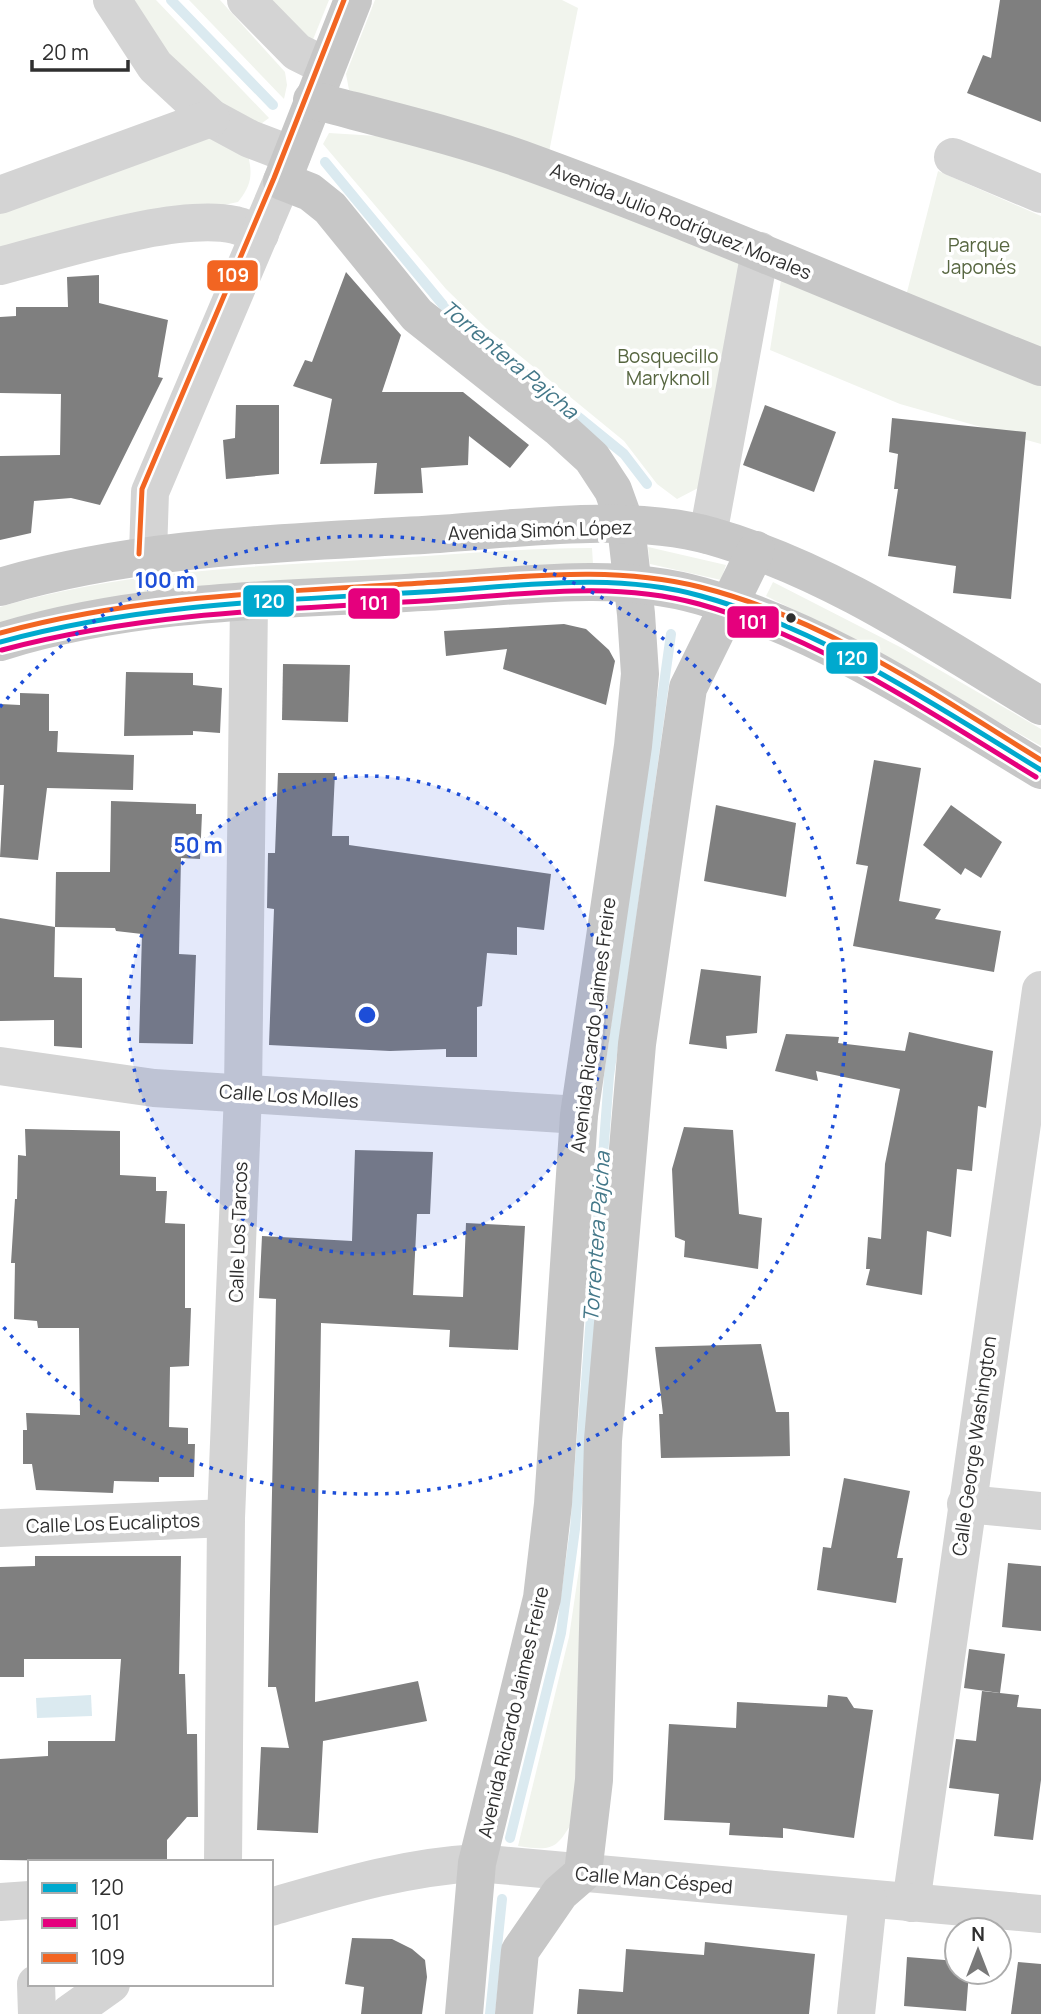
<svg xmlns="http://www.w3.org/2000/svg" width="1041" height="2014" font-family="Manrope,sans-serif">
<rect width="100%" height="100%" fill="#fff"/>
<g fill="#f1f4ed">
<path d="M131,0H156L269,118L258,126L245,123L178,68Z"/>
<path d="M189,0H220L285,72L287,85L284,99Z"/>
<path d="M269,0H329L312,42Z"/>
<path d="M375,0H562L578,8L549,152L349,90L346,74Z"/>
<path d="M329,133L393,137L476,156L744,262L700,487L677,499L657,484L624,441L486,328L446,289L323,144Z"/>
<path d="M208,136L246,148C253,172 253,183 238,202L0,251V207Z"/>
<path d="M938,171L1041,216V352L906,296Z"/>
<path d="M782,274L1041,382V444L900,404L770,350Z"/>
<path d="M648,547L726,565L721,580L650,564Z"/>
<path d="M592,548L593,564L242,584L0,624V607C118,572 242,567 364,560C439,556 516,548 592,548Z"/>
<path d="M773,582L900,647L1041,729V746L855,640L766,596Z"/>
<path d="M583,1542L574,1819C556,1850 553,1851 518,1846L569,1637Z"/>
</g>
<path fill="#dbeaf0" d="M91,1695L92,1716L37,1718L36,1698Z"/>
<g fill="none" stroke-linecap="round" stroke-linejoin="round">
<g stroke="#dbeaf0" stroke-width="10">
<path d="M171,0L273,105"/>
<path d="M325,162L448,311L624,454L647,484"/>
<path d="M510,1838L561,1633L575,1529L609,1076L671,634"/>
<path d="M490,2014L502,1899"/>
</g>
</g>
<g fill="#7f7f7f">
<path d="M1000,0H1041V122L967,93L983,55L991,58Z"/>
<path d="M346,272L401,335L382,392H463L529,445L510,468L469,436L468,465L421,468L423,493L374,494L377,463L320,464L332,399L293,386L305,360L312,362Z"/>
<path d="M99,275V303L168,320L158,377L163,378L100,505L71,498L34,501L31,533L0,540V456L60,455L61,394L0,393V317L16,316V307H68L67,277Z"/>
<path d="M236,405H279V474L226,479L223,440L235,438Z"/>
<path d="M765,405L836,432L814,492L743,465Z"/>
<path d="M892,418L1026,432L1011,599L953,593L956,566L888,556L898,489H894L898,454L889,452Z"/>
<path d="M564,624L586,629L609,650L615,661L606,705L503,669L507,649L446,656L444,631Z"/>
<path d="M283,664L350,665L348,722L282,720Z"/>
<path d="M126,672L193,673V685L222,688L220,733L193,731V735L124,736Z"/>
<path d="M20,693L49,694V731H58L57,752L134,755L133,790L47,788L38,860L0,857L4,785H0V704L20,705Z"/>
<path d="M874,760L921,768L899,901L941,909L935,919L1001,931L994,972L853,946L868,866L856,864Z"/>
<path d="M278,773H335L332,836H349V845L551,874L544,930L517,927V955L487,953L482,1006L477,1007V1057H446V1049L390,1051L269,1045L274,909L267,908L268,853H275Z"/>
<path d="M111,801L196,804V814H202L200,859L181,858L179,954L196,955L193,1044L139,1043L142,934L116,931L115,928L55,927L56,872H110Z"/>
<path d="M716,805L796,823L786,897L704,881Z"/>
<path d="M951,805L1002,842L981,878L965,868L961,875L923,845Z"/>
<path d="M0,918L55,927L54,977L82,978V1048L54,1046V1020L0,1021Z"/>
<path d="M701,969L761,976L757,1033L726,1036L727,1049L689,1044Z"/>
<path d="M909,1032L993,1051L986,1108L978,1106L972,1171L957,1169L951,1237L927,1231L922,1295L866,1285L870,1269H866L868,1237L881,1239L885,1164L900,1089L816,1071L818,1081L775,1071L786,1034L839,1037L838,1043L905,1051Z"/>
<path d="M684,1127L733,1130L739,1214L762,1218L758,1269L684,1257L685,1241L675,1237L672,1169Z"/>
<path d="M25,1129L120,1131V1175L156,1177V1191H167L165,1223L185,1224V1308H191L189,1366L170,1367L169,1427L188,1428V1444H195L194,1477H159V1482L114,1481L113,1493L36,1490L32,1464H23V1430H27L26,1413L80,1415L79,1328H38L37,1321L14,1319L15,1263H11L15,1199H17L18,1155L26,1156Z"/>
<path d="M355,1150L433,1152L430,1214H417L413,1295L463,1297L466,1223L525,1226L518,1350L449,1347L450,1330L321,1323L315,1702L418,1681L427,1721L323,1741L318,1833L257,1830L261,1747L289,1748L276,1687H268L276,1299L259,1298L262,1236L352,1241Z"/>
<path d="M761,1344L776,1412H789L790,1456L661,1458L659,1414H663L655,1347Z"/>
<path d="M844,1478L910,1491L897,1558H903L896,1603L817,1590L823,1547L831,1548Z"/>
<path d="M35,1556H181L179,1674H185L187,1734H197L198,1817H187L167,1840V1862L0,1860V1759L48,1756V1741H115L121,1659H24V1677H0V1567L35,1566Z"/>
<path d="M1008,1563L1041,1566V1631L1002,1627Z"/>
<path d="M969,1649L1005,1654L1000,1693L964,1688Z"/>
<path d="M982,1691L1019,1695L1017,1707L1041,1709V1780L1033,1840L994,1836L999,1794L949,1788L956,1739L976,1741Z"/>
<path d="M828,1695L847,1697L854,1708L873,1710L854,1838L783,1828V1838L729,1835L730,1823L664,1820L669,1724L736,1728L737,1702L827,1707Z"/>
<path d="M352,1938L392,1939L412,1949L425,1960L427,1977L422,2014H361L364,1987L345,1984Z"/>
<path d="M705,1942L815,1954L809,2014H577L579,1989L623,1992L626,1949L704,1955Z"/>
<path d="M907,1957L957,1961V1972H969L966,2011L904,2006Z"/>
<path d="M1018,1962L1041,1964V2014H1011Z"/>
</g>
<g fill="none" stroke-linecap="round" stroke-linejoin="round">
<g stroke="#d4d4d4" stroke-width="38">
<path d="M112,0L155,66L211,118L250,139L292,155"/>
<path d="M246,0L297,52L325,66"/>
<path d="M953,157L1041,194"/>
<path d="M0,195L211,118"/>
<path d="M0,266C59,251 177,212 235,225C243,227 252,231 260,234"/>
<path d="M708,535L760,251"/>
<path d="M148,554L150,492L282,181"/>
<path d="M0,1066L154,1088L579,1115"/>
<path d="M966,1504L1041,1511"/>
<path d="M0,1528L226,1518"/>
<path d="M223,1862L226,1518L243,1093L249,602"/>
<path d="M0,1902L30,1900"/>
<path d="M911,1903L1041,990"/>
<path d="M271,1907C340,1887 405,1867 477,1863L1041,1914"/>
<path d="M36,1984L37,2014"/>
<path d="M69,2014L111,1984"/>
<path d="M856,2014L868,1900"/>
</g>
<g stroke="#c7c7c7" stroke-width="38">
<path d="M353,0L282,181L310,192L330,208L417,315L558,427L592,458L613,490L626,526L636,614L640,674L633,746L579,1115L553,1504L542,1598L477,1863L464,2014"/>
<path d="M312,100C388,120 466,138 540,166C709,228 874,301 1041,367"/>
<path d="M0,587C143,545 291,543 439,534C522,528 631,513 711,536C831,570 935,642 1041,706"/>
<path d="M0,642C137,599 281,600 423,592C514,587 612,570 701,596C824,631 933,705 1041,770"/>
<path d="M514,2014L520,1951L560,1893L583,1873L594,1780L603,1440L637,1044L688,688L756,550"/>
</g>
<g stroke="#fff" stroke-width="10">
<path id="bus-1" d="M0,642C139,604 280,600 423,592C515,587 610,571 701,596C824,630 933,704 1041,770"/>
</g>
<g stroke="#fff" stroke-width="10">
<path id="bus-2" d="M2,650C141,613 280,609 423,601C514,596 608,579 699,604C821,638 929,712 1036,777"/>
</g>
<g stroke="#fff" stroke-width="10">
<g id="bus-3">
<path d="M139,554L142,489L274,178L344,0"/>
<path d="M0,633C139,595 280,592 423,583C516,578 609,564 700,587C824,618 934,694 1041,760"/>
</g>
</g>
<use href="#bus-1" stroke="#00a9ce" stroke-width="5"/>
<use href="#bus-2" stroke="#e5007d" stroke-width="5"/>
<use href="#bus-3" stroke="#f26522" stroke-width="5"/>
</g>
<circle cx="367" cy="1015" r="239" fill="#1d4ed8" fill-opacity=".12"/>
<g fill="none" stroke="#1d4ed8" stroke-width="3.5" stroke-dasharray="3.5 7">
<circle cx="367" cy="1015" r="239"/>
<path d="M0 707A479 479 0 1 1 0 1323"/>
</g>
<circle fill="#2f2f2f" stroke="#fff" stroke-width="2.5" cx="791" cy="618" r="6"/>
<g text-anchor="middle" dominant-baseline="central" stroke-width="7" stroke-linejoin="round" paint-order="stroke">
<g font-size="19" fill="#2f2f2f" stroke="#fff">
<text transform="translate(681 221) rotate(22)">Avenida Julio Rodríguez Morales</text>
<text transform="translate(540 530) rotate(-2)">Avenida Simón López</text>
<text transform="translate(593 1025) rotate(-83)">Avenida Ricardo Jaimes Freire</text>
<text transform="translate(289 1096) rotate(4)">Calle Los Molles</text>
<text transform="translate(238 1232) rotate(-88)">Calle Los Tarcos</text>
<text transform="translate(974 1446) rotate(-82)">Calle George Washington</text>
<text transform="translate(113 1523) rotate(-2)">Calle Los Eucaliptos</text>
<text transform="translate(513 1712) rotate(-77)">Avenida Ricardo Jaimes Freire</text>
<text transform="translate(654 1880) rotate(5)">Calle Man Césped</text>
</g>
<g font-size="19" fill="#576640" stroke="#fff">
<text x="979" y="245">Parque<tspan x="979" dy="22">Japonés</tspan></text>
<text x="668" y="356">Bosquecillo<tspan x="668" dy="22">Maryknoll</tspan></text>
</g>
<g font-size="21" font-style="italic" fill="#447889" stroke="#fff">
<text transform="translate(510 359) rotate(40)">Torrentera Pajcha</text>
<text transform="translate(596 1237) rotate(-86)">Torrentera Pajcha</text>
</g>
</g>
<circle cx="367" cy="1015" r="10" fill="#1d4ed8" stroke="#fff" stroke-width="3.5"/>
<g font-size="21" text-anchor="middle" font-weight="bold" fill="#1d4ed8" stroke="#fff" stroke-width="7" stroke-linejoin="round" paint-order="stroke">
<text x="165" y="588">100 m</text>
<text x="198" y="853">50 m</text>
</g>
<g stroke="#fff" stroke-width="2.5">
<rect x="206" y="259" width="53" height="33" rx="7" fill="#f26522"/>
<rect x="242" y="584" width="53" height="34" rx="7" fill="#00a9ce"/>
<rect x="347" y="587" width="54" height="33" rx="7" fill="#e5007d"/>
<rect x="726" y="605" width="54" height="34" rx="7" fill="#e5007d"/>
<rect x="825" y="641" width="54" height="34" rx="7" fill="#00a9ce"/>
</g>
<g font-size="19" text-anchor="middle" font-weight="bold" fill="#fff">
<text x="233" y="282">109</text>
<text x="269" y="608">120</text>
<text x="374" y="610">101</text>
<text x="753" y="629">101</text>
<text x="852" y="665">120</text>
</g>
<rect x="28" y="1860" width="245" height="126" fill="#ffffff" stroke="#acacac" stroke-width="2"/>
<rect x="42" y="1883" width="35" height="10" fill="#00a9ce" stroke="#acacac" stroke-width="2"/>
<text x="91" y="1895" font-size="21" fill="#2f2f2f">120</text>
<rect x="42" y="1918" width="35" height="10" fill="#e5007d" stroke="#acacac" stroke-width="2"/>
<text x="91" y="1930" font-size="21" fill="#2f2f2f">101</text>
<rect x="42" y="1953" width="35" height="10" fill="#f26522" stroke="#acacac" stroke-width="2"/>
<text x="91" y="1965" font-size="21" fill="#2f2f2f">109</text>
<g transform="translate(978 1951)"><circle r="33" fill="#ffffff" stroke="#acacac" stroke-width="2"/>
<path d="M0-5L12 26L0 18L-12 26Z" fill="#787878"/>
<text y="-10" font-size="19" font-weight="bold" text-anchor="middle" fill="#2f2f2f">N</text>
</g>
<path d="M32 60v10h96v-10" fill="none" stroke="#2f2f2f" stroke-width="3.5"/>
<text x="42" y="60" font-size="21" fill="#2f2f2f" stroke="#ffffff" stroke-width="5" paint-order="stroke">20 m</text>
</svg>
